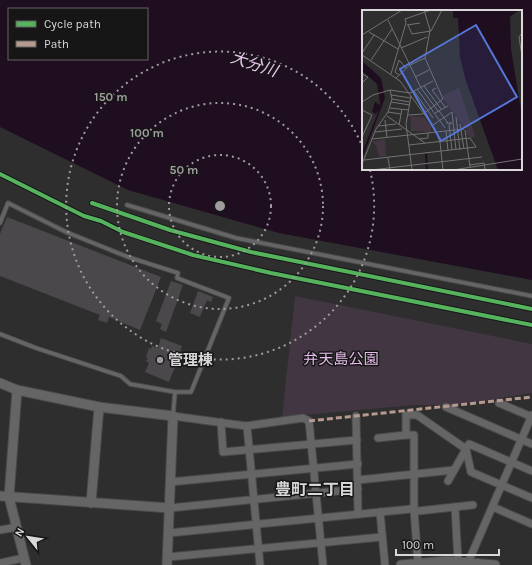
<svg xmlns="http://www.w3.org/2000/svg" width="532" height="565" font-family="Karla,'Noto Sans JP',sans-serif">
<rect width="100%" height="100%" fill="#2f2e2f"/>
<path fill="#413642" d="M295,296L532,344V393L456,405H414L282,417Z"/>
<path fill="#1f0e20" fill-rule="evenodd" d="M0,0H532V280L279,233L128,190L0,127ZM9,9H147V59H9ZM363,11H521V169H363Z"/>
<g fill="#4b484c">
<path d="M7,217L161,277L140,330L109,317L107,323L98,320L100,315L0,276V234Z"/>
<path d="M171,281L183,285L166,332L160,329L162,324L156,321Z"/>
<path d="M198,291L213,297L211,302L207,300L200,317L190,313Z"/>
<path d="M161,338L182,346L177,361L180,362L177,368L175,367L169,382L145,372L149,363L146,361L148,358L146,357L149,348L151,349L152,346L158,348Z"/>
</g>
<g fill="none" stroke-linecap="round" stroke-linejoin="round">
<g stroke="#4a494a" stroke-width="5.5">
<g id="service">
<path d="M127,205L236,238L532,296"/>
<path d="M0,223L8,203L66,232L128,257L178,273L177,278L229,298L191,392H175"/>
<path d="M0,334L36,348L121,376L130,384L175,392L173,415"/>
</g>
</g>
<g stroke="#4a494a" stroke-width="9">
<g id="minor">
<path d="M499,403L532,417"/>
<path d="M446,407L532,444"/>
<path d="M173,416L246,426L303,418L309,421L323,565"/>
<path d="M356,416L358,514"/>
<path d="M221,422L223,452L357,440"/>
<path d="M247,426L260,565"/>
<path d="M378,438L406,435"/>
<path d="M358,480L454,470"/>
<path d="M448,481L466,449L471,472L532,498"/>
<path d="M170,482L358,464"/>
<path d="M455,507L458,561"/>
<path d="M493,507L532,524"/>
<path d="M170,508L358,489"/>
<path d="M380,512L385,565"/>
<path d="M0,530L17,527"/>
<path d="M169,533L411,509L418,511L473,505"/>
<path d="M168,557L382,537"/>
<path d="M0,563L24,558"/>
<path d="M418,563L414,510V435H406V415H417L466,449L469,444L532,471"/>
<path d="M467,565L532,415"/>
</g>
</g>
<g stroke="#4a494a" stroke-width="11">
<g id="tertiary">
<path d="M0,383L17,390L99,407L173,416L167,565"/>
<path d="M17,390L9,497L26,565"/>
<path d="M0,496L170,508"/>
<path d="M91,503L99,407"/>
<path d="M401,565L447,561L495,565"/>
</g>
</g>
<use href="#service" stroke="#666566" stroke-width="3.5"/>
<use href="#minor" stroke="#666566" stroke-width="7"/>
<use href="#tertiary" stroke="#666566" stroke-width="9"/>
<path stroke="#b69a8f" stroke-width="3" stroke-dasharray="6 3" stroke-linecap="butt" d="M309,421L532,397"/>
<g stroke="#171617" stroke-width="6">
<g id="cycleway">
<path d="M0,174L84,216L101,221L123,232L193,255L271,273L532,325"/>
<path d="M92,203L170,230L251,252L532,309"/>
</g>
</g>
<use href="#cycleway" stroke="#56b35d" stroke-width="4"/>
</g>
<g fill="none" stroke="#9e9c9e" stroke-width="2" stroke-dasharray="2 4">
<circle cx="220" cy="206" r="51"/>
<circle cx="220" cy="206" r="103"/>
<path d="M370 170A154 154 0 1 1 363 148"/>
</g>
<circle fill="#9e9c9e" stroke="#171617" stroke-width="1.5" cx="160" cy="360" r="4"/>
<g text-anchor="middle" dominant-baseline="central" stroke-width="3" stroke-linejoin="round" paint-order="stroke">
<g font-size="15" fill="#e5bce9" stroke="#171617">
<text x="341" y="359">弁天島公園</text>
</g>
<g font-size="15" font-weight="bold" fill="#d9d7d9" stroke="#171617" text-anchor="start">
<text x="168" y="360">管理棟</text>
</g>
<g font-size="16" font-style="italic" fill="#efc5f2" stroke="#171617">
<text transform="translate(254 64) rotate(18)">大分川</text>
</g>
<g font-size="16" font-weight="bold" fill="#d9d7d9" stroke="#171617">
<text x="315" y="489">豊町二丁目</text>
</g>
</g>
<g transform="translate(362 10)">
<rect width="160" height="160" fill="#2f2e2f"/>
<path d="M97,78L113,126L109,128L104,123L105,118H103L95,108L80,86ZM48,106L62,107L69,116V122L49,121ZM23,129L24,146L17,147L14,135L10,132Z" fill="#413642"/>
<path d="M91,0L156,1L148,7L149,39L160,106V160H136L104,71L98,47L96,8H91ZM0,51L19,68L23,88L0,149V143L17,100L14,104L10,102L13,92L18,95V92L15,74L0,61Z" fill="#1f0e20"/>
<path fill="none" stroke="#1f0e20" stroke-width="2" d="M64,144L65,160"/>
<path fill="none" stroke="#737273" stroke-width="1" d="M26,10L59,78L76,101M45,15L58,13M46,15L50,24L69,21L80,0M7,22L36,39M160,23L157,27L160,46M0,25L40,0M39,38L65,27M0,43L12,25M0,45L38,71L73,119L78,132L81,160M9,50L30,19M0,64L6,67L0,73M29,64L44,13L43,9L69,0M37,65L33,62L37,50L44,58M53,67L67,60M34,68L48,55L63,48M62,76L79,99M74,78L70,80L83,97M55,79L83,118M52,81L71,108M29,85L49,88M49,86L44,114L50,160M30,89L48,92M0,92L11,85L28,80L48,83L71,71M29,92L48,95M28,98L47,100M0,100L10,105L0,127M77,101L86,113M26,102L39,104M73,103L86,96M46,105L61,104L81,89L63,48L68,20L62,0M25,106L63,133M94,107L98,140M23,110L25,127M84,113H90L87,115L90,140M98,114L102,139M37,115L40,99M71,115L90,102L94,140M17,116L34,114M103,120L108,157M84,121L86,141M13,122L40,119M10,129L102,119M57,129L66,128V123M26,148L28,160M2,150L114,137L108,128L47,135M0,154L14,119L26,102L30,89L28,80M107,155L122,153L123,159L119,160M9,160L120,147M91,160L160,149"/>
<path fill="#5577d8" fill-opacity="0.15" stroke="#5577d8" stroke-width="2" d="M114,15L155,87L79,131L38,59Z"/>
<rect width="160" height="160" fill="none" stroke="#d9d7d9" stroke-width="2"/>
</g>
<circle cx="220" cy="206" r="6" fill="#9e9c9e" stroke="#171617" stroke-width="2"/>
<g font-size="12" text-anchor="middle" font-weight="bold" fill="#9e9c9e" stroke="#171617" stroke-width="3" stroke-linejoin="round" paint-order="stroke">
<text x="111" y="101">150 m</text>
<text x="147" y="137">100 m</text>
<text x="184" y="174">50 m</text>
</g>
<rect x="8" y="8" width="140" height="52" fill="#171617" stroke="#656365"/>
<rect x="16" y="21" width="20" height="6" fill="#56b35d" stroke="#656365"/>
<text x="44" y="28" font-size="12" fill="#d9d7d9">Cycle path</text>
<rect x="16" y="41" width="20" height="6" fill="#b69a8f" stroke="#656365"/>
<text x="44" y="48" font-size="12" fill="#d9d7d9">Path</text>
<g transform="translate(28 537) rotate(300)" stroke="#171617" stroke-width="3" paint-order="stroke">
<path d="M0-3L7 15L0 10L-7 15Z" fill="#d9d7d9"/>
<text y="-6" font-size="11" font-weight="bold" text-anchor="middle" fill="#d9d7d9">N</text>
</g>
<path d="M396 549v6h103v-6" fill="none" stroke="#d9d7d9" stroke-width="2"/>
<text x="402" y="549" font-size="12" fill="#d9d7d9" stroke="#171617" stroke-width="3" paint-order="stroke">100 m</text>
</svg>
